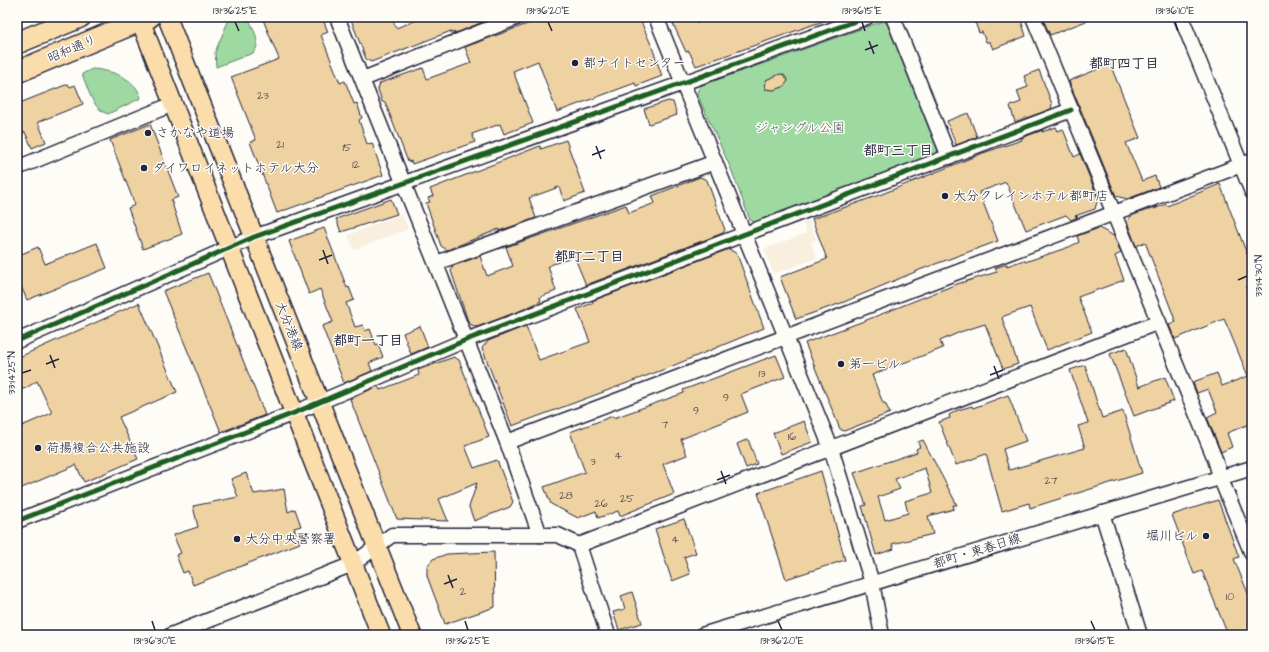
<svg xmlns="http://www.w3.org/2000/svg" width="1269" height="652" font-family="'Architects Daughter','Klee One',sans-serif">
<rect width="100%" height="100%" fill="#fdfcf7"/>
<filter id="ink" filterUnits="userSpaceOnUse"><feTurbulence type="fractalNoise" baseFrequency=".025" numOctaves="2"/><feDisplacementMap in="SourceGraphic" scale="8" xChannelSelector="R" yChannelSelector="G"/><feConvolveMatrix kernelMatrix="1 2 1 2 8 2 1 2 1" color-interpolation-filters="sRGB"/></filter>
<g filter="url(#ink)">
<g fill="#f8efde">
<path d="M402,214L408,229L354,250L348,235Z"/>
<path d="M809,220L816,239L811,242L817,258L774,274L764,249L807,233L803,223Z"/>
</g>
<g fill="#9dd9a0" stroke="#607e6e">
<path d="M230,17H248C252,27 263,44 253,53L216,67L215,52Z"/>
<path d="M883,21L890,25L938,148L936,155L756,223L750,220L731,169L698,96L697,92L700,86Z"/>
<path d="M92,69C111,70 136,78 141,98L108,114C92,109 88,88 82,74Z"/>
</g>
<g fill="#eed2a2" stroke="#22223b" fill-rule="evenodd">
<path d="M262,17H322L328,32L321,35L340,83L345,81L354,104L357,103L362,118L359,120L367,144L372,143L383,175L277,213L250,142L256,140L231,77L279,59Z"/>
<path d="M350,17H392L396,28L425,17H483L485,21L459,32L451,33V31L371,62L366,59Z"/>
<path d="M546,17H594L596,22L609,17H639L652,47L662,76L636,86L635,83L557,112L538,61L513,71L533,123L504,134L500,124L472,134L475,142L412,164L411,161L408,162L385,102H382L378,89L380,83L423,68L427,79L471,63L465,47Z"/>
<path d="M670,17H695L697,23L715,17H828L829,19L696,66L689,51L686,52Z"/>
<path d="M973,17H1020L1026,36L993,49L990,42H986L982,32L979,33Z"/>
<path d="M1042,17H1094V18L1050,35Z"/>
<path d="M1110,64L1140,138L1126,143L1142,181L1155,176L1159,187L1127,199L1116,196L1069,81Z"/>
<path d="M1039,70L1052,104L1051,109L1015,122L1010,106L1021,102L1017,91L1028,87L1024,76Z"/>
<path d="M780,74L784,75L788,81L783,87L774,90L765,89L766,80Z"/>
<path d="M68,84L70,87L75,85L83,104L38,122L46,142L32,148L25,132L17,135V104Z"/>
<path d="M668,101L673,102L677,115L649,124L644,109Z"/>
<path d="M968,113L977,137L956,145L947,121Z"/>
<path d="M150,124L178,197L171,200L182,234L143,249L128,208L135,205L110,140Z"/>
<path d="M1056,127L1058,131L1063,129L1074,157L1080,154L1098,198L1095,209L1075,216L1078,217L1071,220L1066,215L1026,230L1006,182L979,192L998,241L922,269L844,302L796,319L780,277L827,259L812,219L882,194L983,153L1022,140L1021,138L1043,130L1042,132Z"/>
<path d="M566,140L585,193L564,201L559,187L529,198L536,218L499,231V229L447,250L441,246L426,203L430,202L428,198L433,196L430,189L540,146L541,149Z"/>
<path d="M700,177L707,180L725,230L723,233L586,285L574,256L548,266L556,291L540,297L541,301L520,311L477,327L469,324L451,271L453,266L480,256L487,276L513,266L506,247L626,205L629,213L655,203L652,196Z"/>
<path d="M1220,184L1252,267V285L1246,287L1252,302V423L1227,433L1232,447L1221,452L1207,417L1217,412L1208,389L1197,393L1193,382L1217,373L1222,386L1248,376L1229,330L1224,319L1175,339L1169,325L1176,322L1145,242L1136,246L1127,222L1131,216L1158,206L1154,209L1166,204L1167,206Z"/>
<path d="M391,199L397,214L341,232L336,219Z"/>
<path d="M324,228L347,288L349,287L354,300L346,303L355,327L363,325L365,331L370,329L376,345L378,344L383,357L369,363L372,371L344,383L322,326L333,322L320,289L309,294L289,241Z"/>
<path d="M1099,228L1114,236L1121,253L1115,256L1124,280L1078,297L1092,332L1047,350L1030,307L1004,316L1002,318L1018,364L1003,369L985,324L960,332L940,341L943,348L872,375L883,403H885L890,413L844,431L840,429L805,343L864,321L957,284L997,272L995,268L1007,264V266L1024,260L1025,262L1069,247L1079,242L1077,236Z"/>
<path d="M97,243L107,268L27,300L17,277V256L38,247L45,264Z"/>
<path d="M729,249L737,254L764,328L665,369L512,426L482,348L488,341L526,326L539,360L590,342L577,309L593,303L592,301Z"/>
<path d="M208,273L265,415L221,432L163,291Z"/>
<path d="M139,303L177,392L119,417L138,459L84,482L76,465L17,490V428L52,413L37,381L26,388L17,391V358Z"/>
<path d="M420,326L428,347L411,354L403,333Z"/>
<path d="M1126,348L1139,387L1165,377L1174,401L1134,416L1110,354Z"/>
<path d="M776,355L785,377L741,394L748,412L681,439L687,455L663,464L674,494L620,516L618,511L598,518L596,511L578,518L551,504L544,487L585,472L570,432L613,416L614,418L684,393L683,390Z"/>
<path d="M454,357L459,360L489,437L465,446L474,468L497,460L513,502L510,507L474,521L469,507L477,483L439,499L448,521L397,519L350,399L378,386L380,390L419,375L418,370Z"/>
<path d="M1085,365L1102,418L1123,411L1142,473L1030,508L1029,503L1002,511L986,454L956,465L939,422L950,418L949,415L958,410L972,406L973,408L1008,395L1026,441L1003,449L1009,470L1085,448L1078,426L1088,423L1070,370Z"/>
<path d="M804,421L812,442L781,454L773,433Z"/>
<path d="M748,439L757,464L746,468L737,444Z"/>
<path d="M923,440L957,505H953L954,509L928,516L933,534L892,544L894,549L876,555L862,506L866,505L854,473L917,452L916,449L920,447L918,442ZM925,468L932,493L905,501L908,513L885,520L878,497L900,489L895,479Z"/>
<path d="M821,471L845,560L786,579L758,493Z"/>
<path d="M246,473L254,494L284,489L288,512L295,509L301,526L294,528L300,543L193,585L188,571L183,573L176,555L181,553L173,535L198,527L193,506L238,497L231,479Z"/>
<path d="M1218,500L1239,557L1234,559L1252,603V635H1228L1202,571L1194,574L1172,515Z"/>
<path d="M684,519L696,553L684,557L690,574L672,581L655,529Z"/>
<path d="M494,552L495,607L445,624L427,576V566L433,559L447,554Z"/>
<path d="M632,592L642,623L619,630L613,612L625,609L621,596Z"/>
</g>
<g fill="none" stroke-linecap="round" stroke-linejoin="round">
<g stroke="#22223b" stroke-width="17">
<g id="minor">
<path d="M337,17L507,442L540,535"/>
<path d="M656,17L831,448L872,583L882,635"/>
<path d="M893,17L949,157"/>
<path d="M1033,17L1215,459L1220,477L1252,554"/>
<path d="M1181,17L1252,192"/>
<path d="M363,79L518,17"/>
<path d="M17,168L173,104"/>
<path d="M436,263L715,162"/>
<path d="M17,341L254,237L867,17"/>
<path d="M507,442L1252,161"/>
<path d="M1102,513L1140,635"/>
<path d="M17,521L294,413L466,340L1071,110"/>
<path d="M579,545L1159,322"/>
<path d="M171,635L353,564L392,535H558L579,545L608,635"/>
<path d="M702,635L1252,468"/>
</g>
</g>
<g stroke="#22223b" stroke-width="21">
<g id="major">
<path d="M139,17L381,635"/>
<path d="M167,17L412,635"/>
</g>
</g>
<g stroke="#22223b" stroke-width="24">
<g id="highway">
<path d="M17,43L80,17"/>
<path d="M17,72L149,17"/>
</g>
</g>
<use href="#minor" stroke="#fdfcf7" stroke-width="14"/>
<use href="#major" stroke="#fbddab" stroke-width="18"/>
<use href="#highway" stroke="#fbddab" stroke-width="21"/>
<g stroke="#fdfcf7" stroke-width="8">
<g id="cycleway">
<path d="M17,341L254,237L867,17"/>
<path d="M17,521L294,413L466,340L1071,110"/>
</g>
</g>
<use href="#cycleway" stroke="#1b5e20" stroke-width="5"/>
</g>
</g>
<path fill="none" stroke="#22223b" stroke-width="1.5" d="M235,22L239,31M548,22L552,31M862,22L865,31M1175,22L1178,31M869,41L874,54M865,50L878,45M596,146L601,159M592,155L605,150M323,250L328,264M319,260L332,255M1238,280L1247,276M50,355L55,368M46,364L59,359M994,366L999,379M22,373L31,370M990,375L1003,370M721,471L726,484M717,480L730,475M448,575L453,588M444,584L457,579M152,621L155,630M465,621L468,630M778,621L782,630M1091,621L1095,630"/>
<g fill="#22223b" stroke="#fdfcf7" stroke-width="1.5">
<circle cx="575" cy="63" r="4"/>
<circle cx="148" cy="133" r="4"/>
<circle cx="144" cy="168" r="4"/>
<circle cx="945" cy="196" r="4"/>
<circle cx="841" cy="364" r="4"/>
<circle cx="38" cy="448" r="4"/>
<circle cx="1206" cy="536" r="4"/>
<circle cx="237" cy="539" r="4"/>
</g>
<g text-anchor="middle" dominant-baseline="central" stroke-width="3" stroke-linejoin="round" paint-order="stroke">
<g font-size="11" fill="#554e55">
<text x="263" y="95">23</text>
<text x="280" y="144">21</text>
<text x="347" y="147">15</text>
<text x="356" y="164">12</text>
<text x="762" y="373">13</text>
<text x="726" y="397">9</text>
<text x="696" y="410">9</text>
<text x="665" y="424">7</text>
<text x="792" y="436">16</text>
<text x="618" y="455">4</text>
<text x="593" y="461">3</text>
<text x="1051" y="480">27</text>
<text x="566" y="495">28</text>
<text x="627" y="498">25</text>
<text x="601" y="503">26</text>
<text x="675" y="539">4</text>
<text x="463" y="591">2</text>
<text x="1230" y="596">10</text>
</g>
<g font-size="13" fill="#22223b" stroke="#fdfcf7">
<text transform="translate(72 49) rotate(-23)">昭和通り</text>
<text transform="translate(289 326) rotate(68)">大分港線</text>
<text transform="translate(977 551) rotate(-17)">都町・東春日線</text>
</g>
<g font-size="13" fill="#22223b" stroke="#fdfcf7" text-anchor="start">
<text x="583" y="63">都ナイトセンター</text>
<text x="156" y="133">さかなや道場</text>
<text x="152" y="168">ダイワロイネットホテル大分</text>
<text x="953" y="196">大分クレインホテル都町店</text>
<text x="849" y="364">第一ビル</text>
<text x="46" y="448">荷揚複合公共施設</text>
<text x="1198" y="536" text-anchor="end">堀川ビル</text>
<text x="245" y="539">大分中央警察署</text>
</g>
<g font-size="13" fill="#475959" stroke="#fdfcf7">
<text x="800" y="128">ジャングル公園</text>
</g>
<g font-size="14" font-weight="bold" fill="#22223b" stroke="#fdfcf7">
<text x="1124" y="64">都町四丁目</text>
<text x="898" y="151">都町三丁目</text>
<text x="589" y="257">都町二丁目</text>
<text x="368" y="341">都町一丁目</text>
</g>
</g>
<rect width="1269" height="652" fill="none" stroke="#fdfcf7" stroke-width="44"/>
<rect x="22" y="22" width="1225" height="608" fill="none" stroke="#22223b" stroke-width="1.5"/>
<g font-size="10" text-anchor="middle" fill="#22223b">
<text x="235" y="14">131°36'25"E</text>
<text x="548" y="14">131°36'20"E</text>
<text x="862" y="14">131°36'15"E</text>
<text x="1175" y="14">131°36'10"E</text>
<text transform="translate(1258 276) rotate(-90)" y="4">33°14'30"N</text>
<text transform="translate(11 373) rotate(-90)" y="4">33°14'25"N</text>
<text x="155" y="644">131°36'30"E</text>
<text x="468" y="644">131°36'25"E</text>
<text x="782" y="644">131°36'20"E</text>
<text x="1095" y="644">131°36'15"E</text>
</g>
</svg>
